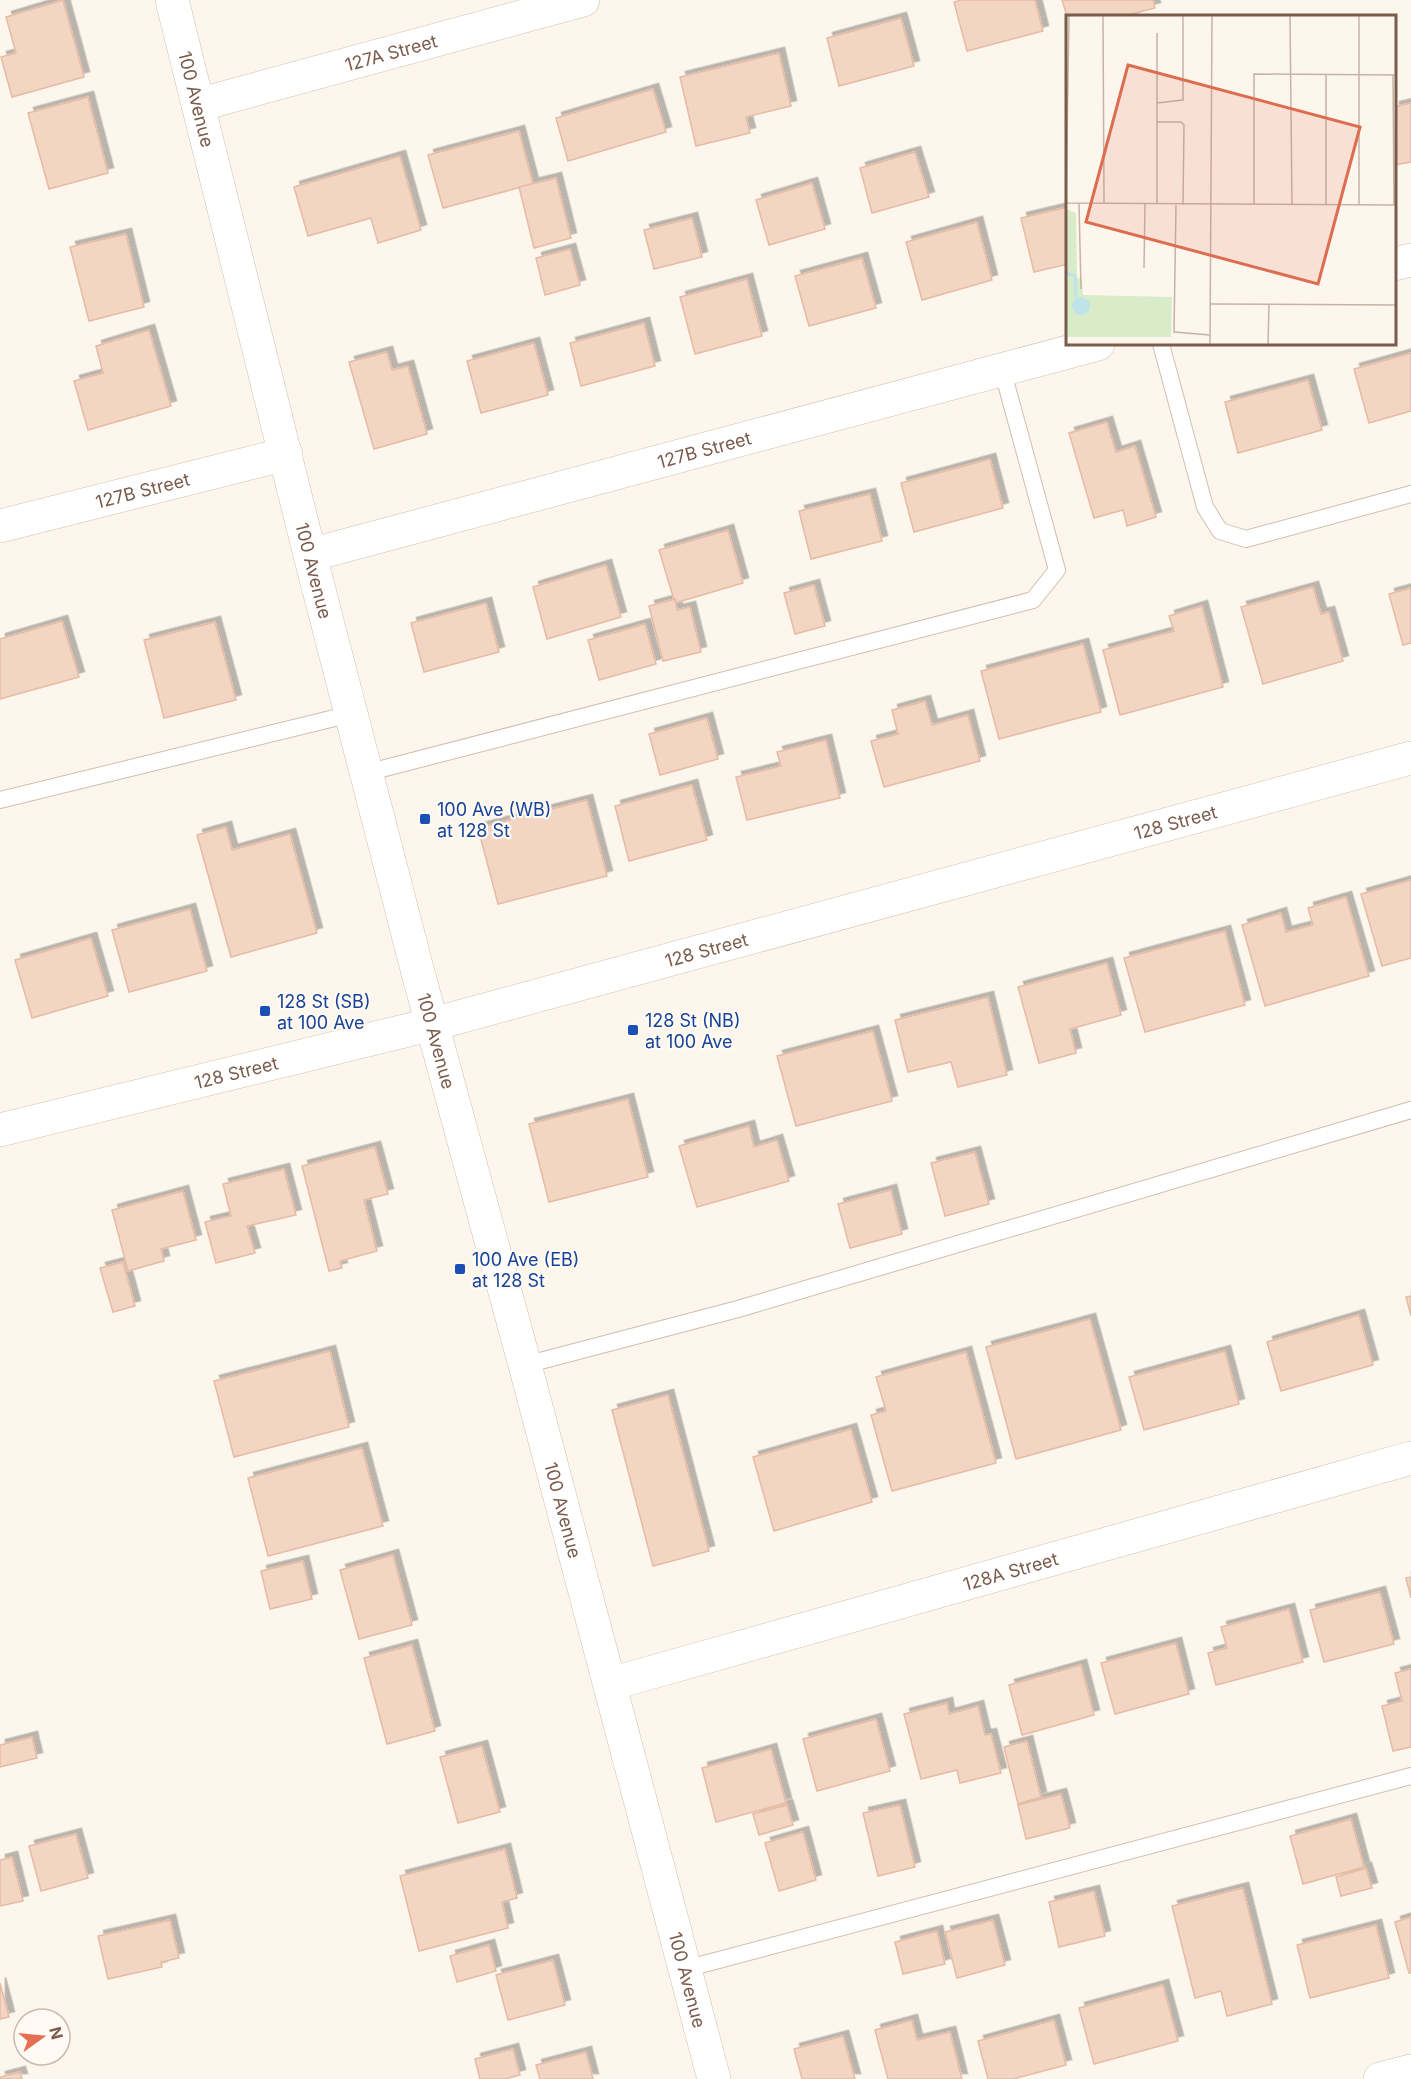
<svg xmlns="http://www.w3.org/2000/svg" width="1411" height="2079" font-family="Inter,sans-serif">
<defs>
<filter id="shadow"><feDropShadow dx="5.5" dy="-5.5" stdDeviation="0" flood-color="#0004"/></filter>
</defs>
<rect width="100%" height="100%" fill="#fdf6ec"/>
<g fill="#f3d5c3" stroke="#e6bba3" stroke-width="1.5" filter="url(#shadow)">
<path d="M63,0L84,77L12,97L1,57L16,53L6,17Z"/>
<path d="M961,0H1035L1043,31L967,51L954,2Z"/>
<path d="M1062,0H1153L1155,8L1124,16H1068V19Z"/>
<path d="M901,18L914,66L839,86L827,38Z"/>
<path d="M779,53L791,106L746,117L750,133L696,146L680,77Z"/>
<path d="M653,89L666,132L568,161L556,118Z"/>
<path d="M88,97L108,173L49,189L28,113Z"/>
<path d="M1411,103V162L1394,165V107Z"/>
<path d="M519,131L533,184L443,208L428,155Z"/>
<path d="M915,152L929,197L872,213L860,168Z"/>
<path d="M400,156L421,230L378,243L371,218L308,236L294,187Z"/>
<path d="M556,178L571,238L534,248L519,187Z"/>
<path d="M812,183L825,229L769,245L756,200Z"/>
<path d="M1068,207V264L1034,272L1021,218Z"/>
<path d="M692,218L702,257L654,269L644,230Z"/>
<path d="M977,222L992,280L922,300L906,242Z"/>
<path d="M126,234L144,307L89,321L70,247Z"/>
<path d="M570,249L580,285L545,295L536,258Z"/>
<path d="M862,258L876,308L809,326L795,276Z"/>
<path d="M747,279L762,336L695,354L680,297Z"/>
<path d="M644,323L655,366L581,386L570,343Z"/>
<path d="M149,330L171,406L88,430L74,381L103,373L96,346Z"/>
<path d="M534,343L548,395L481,413L467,361Z"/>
<path d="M387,352L392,370L408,366L427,434L374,449L349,362Z"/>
<path d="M1411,353V411L1369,423L1354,369Z"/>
<path d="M1308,380L1322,430L1238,453L1225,402Z"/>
<path d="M1107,422L1116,452L1135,446L1156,517L1127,526L1123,510L1094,518L1069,433Z"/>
<path d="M990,459L1003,508L914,532L901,483Z"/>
<path d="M870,494L882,541L811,559L799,511Z"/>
<path d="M728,530L743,583L675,603L659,550Z"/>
<path d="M606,565L621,617L547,639L533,587Z"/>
<path d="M814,585L825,626L795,634L784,593Z"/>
<path d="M1313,587L1321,614L1329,612L1343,661L1263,684L1241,607Z"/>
<path d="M1411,588V643L1403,645L1389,594Z"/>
<path d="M675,599L677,610L690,607L701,652L663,661L649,606Z"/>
<path d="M486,603L499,652L424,672L411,623Z"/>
<path d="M1202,606L1223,687L1120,715L1103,650L1174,631L1169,616Z"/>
<path d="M62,621L79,677L0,699V639Z"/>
<path d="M215,622L236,700L164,718L144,640Z"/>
<path d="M645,624L656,664L599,680L588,640Z"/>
<path d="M1083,644L1101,712L999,739L981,671Z"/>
<path d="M925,701L932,725L968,715L980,761L884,787L871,741L898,734L892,710Z"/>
<path d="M707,718L718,759L660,775L649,734Z"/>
<path d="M826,740L840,798L747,820L736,777L781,766L777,752Z"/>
<path d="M692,785L707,840L629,861L615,806Z"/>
<path d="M587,800L607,876L498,904L478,828Z"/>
<path d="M226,827L232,850L290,834L317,933L231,957L197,835Z"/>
<path d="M1411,880V958L1382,966L1361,894Z"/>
<path d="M1346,897L1369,976L1265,1006L1242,925L1281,913L1286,932L1313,925L1308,908Z"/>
<path d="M190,909L207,971L129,992L112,930Z"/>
<path d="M1225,931L1245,1005L1145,1032L1124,958Z"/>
<path d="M91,938L108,996L32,1018L15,960Z"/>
<path d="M1107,963L1121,1015L1070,1029L1076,1053L1039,1063L1018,987Z"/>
<path d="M988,997L1007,1075L958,1087L951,1062L908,1072L895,1020Z"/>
<path d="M873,1031L892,1101L796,1126L777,1056Z"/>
<path d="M628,1099L648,1177L549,1202L529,1124Z"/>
<path d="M749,1126L754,1147L777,1140L789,1181L697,1207L679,1146Z"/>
<path d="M375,1147L388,1194L364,1200L377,1251L340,1261L342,1268L329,1271L302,1166Z"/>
<path d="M975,1152L989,1204L945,1216L931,1163Z"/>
<path d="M284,1169L296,1215L247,1226L255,1253L216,1263L205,1222L231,1216L223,1184Z"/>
<path d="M891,1190L902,1234L850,1248L838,1204Z"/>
<path d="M183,1191L196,1240L161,1249L164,1261L128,1271L112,1210Z"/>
<path d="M123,1262L135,1306L113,1312L100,1268Z"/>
<path d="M1411,1296V1316L1406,1297Z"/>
<path d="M1359,1315L1373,1365L1281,1391L1267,1342Z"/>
<path d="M1090,1319L1121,1430L1016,1459L986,1347Z"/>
<path d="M330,1351L349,1427L234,1457L214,1381Z"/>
<path d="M1225,1351L1239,1404L1144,1430L1129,1377Z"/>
<path d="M966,1352L996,1463L892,1491L871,1415L886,1411L876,1377Z"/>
<path d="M668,1395L709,1551L653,1566L612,1410Z"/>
<path d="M851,1429L872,1502L774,1531L753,1457Z"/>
<path d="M362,1448L383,1526L268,1556L248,1478Z"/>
<path d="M393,1555L412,1625L359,1639L340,1570Z"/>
<path d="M303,1561L312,1599L270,1609L261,1571Z"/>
<path d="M1411,1577V1598L1406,1578Z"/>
<path d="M1380,1592L1394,1644L1324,1662L1310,1610Z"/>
<path d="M1289,1609L1303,1662L1216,1685L1208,1653L1227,1648L1221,1627Z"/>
<path d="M1176,1643L1189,1694L1115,1714L1101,1663Z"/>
<path d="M412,1645L435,1731L387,1744L364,1658Z"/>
<path d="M1081,1665L1094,1715L1022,1735L1009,1685Z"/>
<path d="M1411,1669V1747L1393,1751L1382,1706L1402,1701L1395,1673Z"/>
<path d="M947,1703L949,1714L978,1706L985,1735L991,1734L1001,1773L960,1783L957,1770L921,1779L904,1714Z"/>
<path d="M876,1719L890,1771L817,1791L803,1739Z"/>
<path d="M32,1737L37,1758L0,1767V1745Z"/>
<path d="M1027,1741L1041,1797L1018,1804L1004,1747Z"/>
<path d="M482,1746L500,1812L458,1823L440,1757Z"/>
<path d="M771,1749L786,1803L716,1822L702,1768Z"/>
<path d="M1061,1794L1070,1828L1026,1839L1018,1805Z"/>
<path d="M787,1805L793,1825L759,1835L753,1814Z"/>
<path d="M900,1805L915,1867L878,1876L863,1813Z"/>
<path d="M1351,1819L1364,1867L1303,1884L1290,1836Z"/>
<path d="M803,1832L816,1880L779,1891L765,1843Z"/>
<path d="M76,1834L88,1878L41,1891L29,1846Z"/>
<path d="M505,1849L517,1898L502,1902L508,1928L419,1951L400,1876Z"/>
<path d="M12,1857L23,1901L0,1906V1860Z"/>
<path d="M1366,1868L1372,1888L1341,1896L1336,1877Z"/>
<path d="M1243,1888L1272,2004L1227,2016L1221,1991L1195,1998L1172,1906Z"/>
<path d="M1094,1891L1105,1936L1059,1947L1049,1902Z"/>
<path d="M1411,1917V1973H1409L1395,1922Z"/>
<path d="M170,1920L179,1958L161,1962L162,1967L108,1979L98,1936Z"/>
<path d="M993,1920L1005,1965L957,1978L945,1932Z"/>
<path d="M1376,1925L1389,1978L1310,1998L1297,1945Z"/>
<path d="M937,1931L945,1964L903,1974L895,1942Z"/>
<path d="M489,1945L496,1971L457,1982L450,1956Z"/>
<path d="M553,1960L565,2005L508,2020L496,1975Z"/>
<path d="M0,1983L9,2017L0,2019Z"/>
<path d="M1163,1985L1178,2041L1094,2064L1079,2008Z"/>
<path d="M912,2020L917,2040L950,2032L962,2079H888L875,2030Z"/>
<path d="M1054,2020L1066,2065L1013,2079H988L978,2041Z"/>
<path d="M843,2036L855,2079H802L794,2049Z"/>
<path d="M513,2049L520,2075L505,2079H480L475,2059Z"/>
<path d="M586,2052L593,2079H540L536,2065Z"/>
<path d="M20,2072L22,2079H0V2077Z"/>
</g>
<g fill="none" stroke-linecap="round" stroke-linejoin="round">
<g stroke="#d1beb0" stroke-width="18">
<g id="service">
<path d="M1161,344L1205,507L1220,531L1246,539L1411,494"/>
<path d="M366,773L1033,600L1057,570L1002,369"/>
<path d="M0,800L351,714"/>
<path d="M525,1365L738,1309L1411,1110"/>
<path d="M685,1969L1411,1776"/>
</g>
</g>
<g stroke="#d1beb0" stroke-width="34">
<g id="minor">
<path id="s1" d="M198,105L583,0"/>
<path d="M1394,264L1411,260"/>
<path id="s2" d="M0,526L286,454"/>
<path id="s3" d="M310,555L1098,344"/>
<path id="s4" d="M610,1684L1411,1458"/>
<path d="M1380,2079L1411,2071"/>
</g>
</g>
<g stroke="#d1beb0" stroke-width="34">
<g id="tertiary">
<path id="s5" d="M172,0L310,555L417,969L525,1365L714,2079"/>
</g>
</g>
<g stroke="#d6c0b0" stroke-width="34">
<g id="secondary">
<path id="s6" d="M0,1130L433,1024L1411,758"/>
</g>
</g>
<use href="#service" stroke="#fff" stroke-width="16"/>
<use href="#minor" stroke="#fff" stroke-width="33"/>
<use href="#tertiary" stroke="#fff" stroke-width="33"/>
<use href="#secondary" stroke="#fff" stroke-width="33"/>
</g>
<g fill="#1a4fb4" stroke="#fffaf3" stroke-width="2">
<rect x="419" y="813" width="12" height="12" rx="3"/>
<rect x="259" y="1005" width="12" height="12" rx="3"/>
<rect x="627" y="1024" width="12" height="12" rx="3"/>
<rect x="454" y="1263" width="12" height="12" rx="3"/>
</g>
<g text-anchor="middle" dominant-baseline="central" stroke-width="4.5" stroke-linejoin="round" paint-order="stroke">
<g font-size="18" fill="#7a5c4d" stroke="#fffaf3">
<text stroke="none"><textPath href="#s1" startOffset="200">127A Street</textPath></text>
<text stroke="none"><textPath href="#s5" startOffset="102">100 Avenue</textPath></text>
<text stroke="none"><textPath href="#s3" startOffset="408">127B Street</textPath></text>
<text stroke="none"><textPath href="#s2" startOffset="147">127B Street</textPath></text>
<text stroke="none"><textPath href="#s5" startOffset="588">100 Avenue</textPath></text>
<text stroke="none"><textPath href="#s6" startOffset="1215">128 Street</textPath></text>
<text stroke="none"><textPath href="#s6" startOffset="729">128 Street</textPath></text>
<text stroke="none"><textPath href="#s5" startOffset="1074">100 Avenue</textPath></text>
<text stroke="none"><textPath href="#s6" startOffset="243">128 Street</textPath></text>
<text stroke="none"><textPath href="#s5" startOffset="1560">100 Avenue</textPath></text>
<text stroke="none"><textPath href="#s4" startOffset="416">128A Street</textPath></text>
<text stroke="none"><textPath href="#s5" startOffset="2046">100 Avenue</textPath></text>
</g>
<g font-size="18" fill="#164399" stroke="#fffaf3" text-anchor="start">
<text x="437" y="809">100 Ave (WB)<tspan x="437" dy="21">at 128 St</tspan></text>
<text x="277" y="1001">128 St (SB)<tspan x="277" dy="21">at 100 Ave</tspan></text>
<text x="645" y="1020">128 St (NB)<tspan x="645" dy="21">at 100 Ave</tspan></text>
<text x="472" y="1259">100 Ave (EB)<tspan x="472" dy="21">at 128 St</tspan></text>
</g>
</g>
<g transform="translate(1066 15)">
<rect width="330" height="330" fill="#fdf6ec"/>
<path d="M0,194L10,198L11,263L16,264L17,280L106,282L105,322H0Z" fill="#d8ecc9"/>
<path d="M38,283L104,284V320H38Z" fill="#d8ecc9"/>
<path d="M6 291a9 9 0 1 1 18 0a9 9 0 1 1-18 0Z" fill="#bfe3e8"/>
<path fill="none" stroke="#bfe3e8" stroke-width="3" d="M0,258L9,261L10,283"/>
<path fill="none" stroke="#c5b3a7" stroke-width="1.5" d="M37,0L38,188M224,0L226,190M91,18V189M327,60L328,190M91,88L117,85V0M91,107H115L118,110L117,190M0,188L330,190M0,188L3,0M13,188L15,274M110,190L108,317L144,320M188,190V59L330,60M260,190V59M293,190V0M78,253L79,189M145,289L330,290M144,330L146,0M202,330L203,290"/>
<path fill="#dc6d51" fill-opacity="0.15" stroke="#dc6d51" stroke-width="3" d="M62,50L294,112L252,269L20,207Z"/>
<rect width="330" height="330" fill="none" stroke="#7a5c4d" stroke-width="3"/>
</g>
<g transform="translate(42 2037) rotate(75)"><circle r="28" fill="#fffaf3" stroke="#cabbb1" stroke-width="1.5"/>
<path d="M0-4.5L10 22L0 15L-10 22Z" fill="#e76f51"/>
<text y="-9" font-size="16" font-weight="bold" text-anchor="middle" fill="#7a5c4d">N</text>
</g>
</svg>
